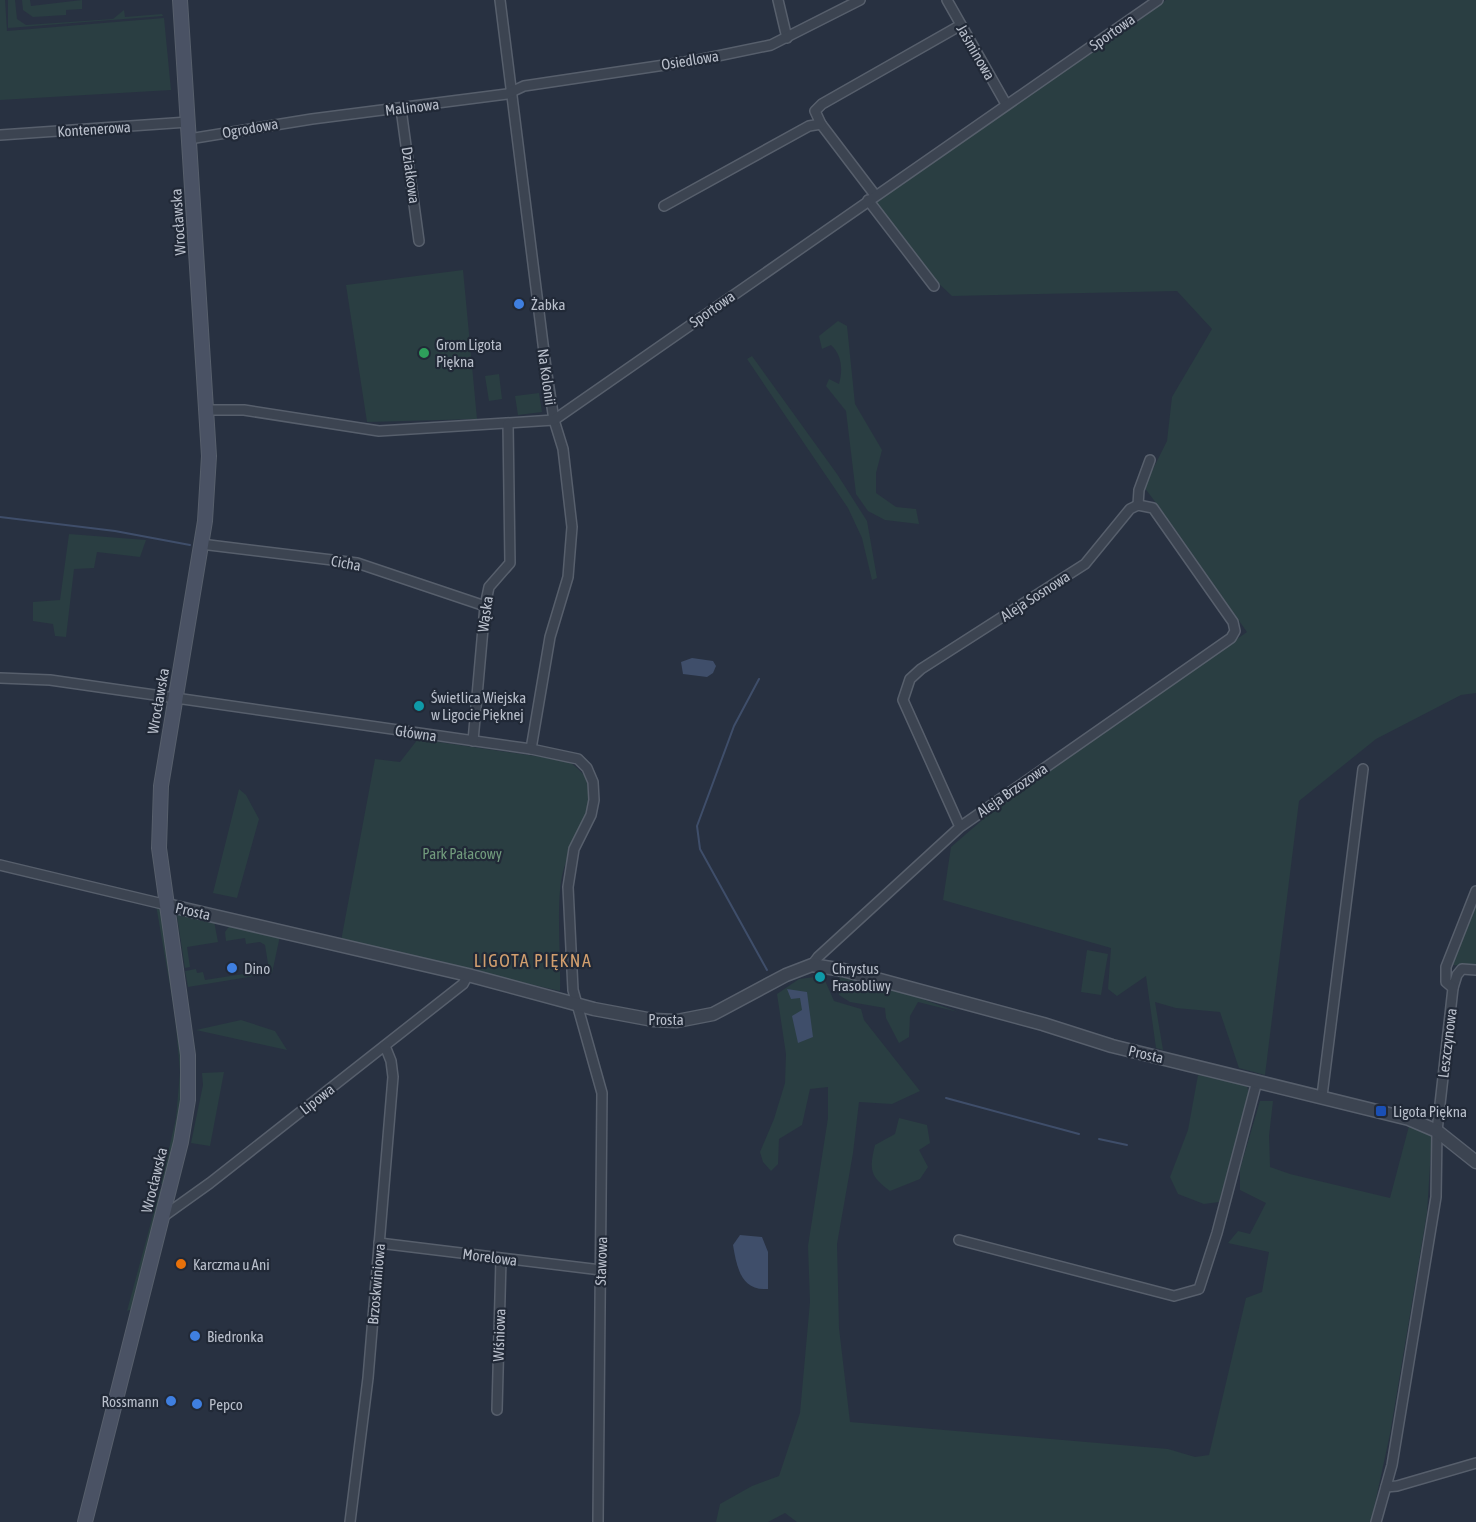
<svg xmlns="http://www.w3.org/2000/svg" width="1476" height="1522" font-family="'Asap Condensed',sans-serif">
<rect width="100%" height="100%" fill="#283141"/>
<g fill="#2a3e42">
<path d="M0,0H5L7,31L164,18L171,90L0,100Z"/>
<path d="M8,0H15L17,19L26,25L113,19L124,10L125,17L162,14L163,16L8,28Z"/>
<path d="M22,0H30L31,6L82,0V9L66,10V15L33,17L23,10Z"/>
<path d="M1166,0H1476V693L1461,695L1376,739L1299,801L1265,1075L1239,1068L1220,1012L1176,1008L1155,1002L1163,1050L1156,1048L1146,976L1117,996L1108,989L1111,948L943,900L951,847L995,809L1247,632C1212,584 1180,534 1144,487L1167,441L1172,397L1212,329L1177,291L952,296L935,280L874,201Z"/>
<path d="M463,270L477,419L367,422L346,285Z"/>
<path d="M838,321L847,326L855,404L882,450L876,473V493L896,507L916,509L919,524L885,520L868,511L856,494L846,411L826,386L829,379L839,384C843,370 842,355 831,345L822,349L819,336Z"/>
<path d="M752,356L837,474L867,521L877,578L872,580L862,538L848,508L747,359Z"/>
<path d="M499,374L502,399L489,401L485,376Z"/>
<path d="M539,393L542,412L518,415L515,396Z"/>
<path d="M69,534L146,540L140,557L97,552L94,568L74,569L66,637L55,636L53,624L33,621V602L60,600Z"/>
<path d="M418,739L569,761C579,770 589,777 591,790C595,820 568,847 562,876C556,907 561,958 560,991L341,941L375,759L400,762Z"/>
<path d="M239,789L246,795L259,819L237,898L213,893Z"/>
<path d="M1476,894V968L1453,965V954Z"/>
<path d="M156,905L160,907C170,966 187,1029 183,1090C181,1122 172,1153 164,1185L161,1184L176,1118L180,1072L175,1015Z"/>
<path d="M179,914L214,921L218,942L187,947L190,967L185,968L177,916Z"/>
<path d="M230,925L280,936L272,973L188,987L185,971L196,969L197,973L203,972L205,980L269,970L265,945L260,942L246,944L245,938L226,941L225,932Z"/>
<path d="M1087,950L1108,954L1101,995L1081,992Z"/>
<path d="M823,976L834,1001L861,1009L864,1020L920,1091L892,1104L859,1102L853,1153L837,1244L839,1328L850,1422L1168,1449L1195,1457L1209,1455L1246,1298L1262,1292L1269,1252L1228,1243L1238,1231L1250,1234L1266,1203L1240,1190V1169L1260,1101H1273L1269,1136L1270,1167L1290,1174L1390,1198L1409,1126L1432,1134L1427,1213L1390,1434L1371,1522H797L785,1513L768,1522H716L720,1504L752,1486L779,1476L800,1413L810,1302L808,1246L828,1118V1087L810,1089L802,1125L779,1139L778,1164L771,1171L763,1162L760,1152L774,1119L785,1083L786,1054L777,994L799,979Z"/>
<path d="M840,976L900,991L958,1012L918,1002L910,1016L909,1037L899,1043L886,1018L885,1008L850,1002L839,995L837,986Z"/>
<path d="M241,1020L275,1031L287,1050L196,1030Z"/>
<path d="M224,1072L210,1146L191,1143L203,1085L202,1073Z"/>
<path d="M1198,1075L1247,1085L1249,1095L1219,1202L1204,1204L1178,1194L1170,1177L1188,1130Z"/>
<path d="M899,1118L927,1125L930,1143L919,1150L928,1167L920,1179L890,1191C870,1176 869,1170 875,1145L895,1134Z"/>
<path d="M160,1189H163L132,1309L127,1311Z"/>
</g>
<g fill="#3f4e6a">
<path d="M692,658L713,661L716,666L713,673L707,677L683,674L681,662Z"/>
<path d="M787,989L807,992L813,1037L798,1043L792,1016L802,1010L800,998L791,999Z"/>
<path d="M740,1235L762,1237L768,1252V1289C741,1291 737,1268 733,1245Z"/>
</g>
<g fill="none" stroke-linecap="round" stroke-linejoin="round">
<g stroke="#3f4e6a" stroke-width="2">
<path d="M0,517L115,531L190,545"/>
<path d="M759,679L734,726L697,826L700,849L767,970"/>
<path d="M946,1098L1079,1134"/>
<path d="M1099,1139L1127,1145"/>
</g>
<g stroke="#575f6c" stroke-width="12">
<g id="minor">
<path d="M500,0L546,368L554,420L563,449L572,527L568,577L550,637L531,749"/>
<path d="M778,0L787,38"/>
<path d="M947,0L1006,104"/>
<path d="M401,109L419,241"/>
<path d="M821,124L875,195"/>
<path d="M0,135L188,122"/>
<path d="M189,139L312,119L507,94L524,86L698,60L771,45L860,0"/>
<path d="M868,200L934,286"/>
<path d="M664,206L809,126L821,124L815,111L822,104L961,25"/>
<path d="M206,410H244L379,431L554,420L1158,0"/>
<path d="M1138,505L1139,490L1150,460"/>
<path d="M201,544L357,563L485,606"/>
<path d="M0,678L50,680L531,749L578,759L587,768L593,782L594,800L591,815L574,849L568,887L573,990L602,1093L598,1522"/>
<path d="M473,741L485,606L489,587L510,563L508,424"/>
<path d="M0,865L167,905"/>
<path d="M812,965L818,957L960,827L1231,638L1235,631L1233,622L1153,508L1138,505L1130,509L1085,564L921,669L910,679L903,700L960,827"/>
<path d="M1453,988L1457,975L1462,969L1476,970"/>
<path d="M1322,1096L1363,769"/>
<path d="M161,1218L210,1183L463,984L468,975"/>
<path d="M959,1240L1174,1296L1199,1289L1217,1233L1257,1081"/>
<path d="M379,1243L601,1270"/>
<path d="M497,1410L501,1259"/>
<path d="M1386,1487L1397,1486L1476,1463"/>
<path d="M350,1522L368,1378L393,1077L391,1061L385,1046"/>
<path d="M1376,1522L1392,1465L1436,1197L1437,1131L1453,988L1446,982V967L1476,891"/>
</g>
</g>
<g stroke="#575f6c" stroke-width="15">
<path id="tertiary" d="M167,905L468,975L594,1009L653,1020L677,1021L713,1014L786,975L812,965L843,970L1043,1024L1112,1046L1409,1119L1437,1131L1476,1162"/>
</g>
<g stroke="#575f6c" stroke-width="16">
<path id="secondary" d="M85,1522L181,1142L188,1100V1055L159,848L161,786L205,521L209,456L180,0"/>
</g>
<use href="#minor" stroke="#3c4451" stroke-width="9"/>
<use href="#tertiary" stroke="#3c4451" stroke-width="12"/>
<use href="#secondary" stroke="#4a5264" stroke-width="14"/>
</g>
<g fill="#3f7fe0" stroke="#212937" stroke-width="2">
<circle cx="519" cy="304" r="6"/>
<circle cx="232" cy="968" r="6"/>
<circle cx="195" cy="1336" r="6"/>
<circle cx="171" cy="1401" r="6"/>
<circle cx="197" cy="1404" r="6"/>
</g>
<circle fill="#2e9e5b" stroke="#212937" stroke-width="2" cx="424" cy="353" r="6"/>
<g fill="#0f9aa8" stroke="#212937" stroke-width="2">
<circle cx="419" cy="706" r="6"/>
<circle cx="820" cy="977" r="6"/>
</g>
<rect fill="#1a4fb4" stroke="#212937" stroke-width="2" x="1375" y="1105" width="12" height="12" rx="3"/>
<circle fill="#e8710a" stroke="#212937" stroke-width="2" cx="181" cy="1264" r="6"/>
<g text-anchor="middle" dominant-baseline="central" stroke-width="4.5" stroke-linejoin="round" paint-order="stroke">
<g font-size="15" fill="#b9bfcb" stroke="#212937">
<text transform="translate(1112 32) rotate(-35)">Sportowa</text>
<text transform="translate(976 52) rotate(60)">Jaśminowa</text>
<text transform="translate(690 60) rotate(-9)">Osiedlowa</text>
<text transform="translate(412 107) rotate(-7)">Malinowa</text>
<text transform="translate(250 128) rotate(-10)">Ogrodowa</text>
<text transform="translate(94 129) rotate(-4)">Kontenerowa</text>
<text transform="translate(411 175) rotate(82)">Działkowa</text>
<text transform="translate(178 222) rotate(-94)">Wrocławska</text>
<text transform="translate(712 309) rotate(-35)">Sportowa</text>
<text transform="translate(547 377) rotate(82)">Na Kolonii</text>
<text transform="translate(346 563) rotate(10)">Cicha</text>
<text transform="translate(1035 596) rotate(-33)">Aleja Sosnowa</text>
<text transform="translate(485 614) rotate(-82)">Wąska</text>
<text transform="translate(158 701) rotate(-80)">Wrocławska</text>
<text transform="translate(416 733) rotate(8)">Główna</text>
<text transform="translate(1012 790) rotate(-35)">Aleja Brzozowa</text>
<text transform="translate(193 911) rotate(13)">Prosta</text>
<text x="666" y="1019">Prosta</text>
<text transform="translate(1447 1043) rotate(-83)">Leszczynowa</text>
<text transform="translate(1146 1054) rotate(13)">Prosta</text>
<text transform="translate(317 1099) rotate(-38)">Lipowa</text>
<text transform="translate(154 1180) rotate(-76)">Wrocławska</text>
<text transform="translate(490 1257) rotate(7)">Morelowa</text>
<text transform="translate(601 1261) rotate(-88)">Stawowa</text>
<text transform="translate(376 1284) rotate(-85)">Brzoskwiniowa</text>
<text transform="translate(499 1335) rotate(-88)">Wiśniowa</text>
</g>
<g font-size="15" fill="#b9bfcb" stroke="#212937" text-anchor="start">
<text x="531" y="304">Żabka</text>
<text x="436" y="344">Grom Ligota<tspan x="436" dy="17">Piękna</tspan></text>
<text x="431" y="697">Świetlica Wiejska<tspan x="431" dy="17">w Ligocie Pięknej</tspan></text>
<text x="244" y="968">Dino</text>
<text x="832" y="968">Chrystus<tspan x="832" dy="17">Frasobliwy</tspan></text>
<text x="1393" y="1111">Ligota Piękna</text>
<text x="193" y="1264">Karczma u Ani</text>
<text x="207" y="1336">Biedronka</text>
<text x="159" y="1401" text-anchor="end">Rossmann</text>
<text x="209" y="1404">Pepco</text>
</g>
<g font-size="15" fill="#719b7d" stroke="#212937">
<text x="462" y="853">Park Pałacowy</text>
</g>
<g font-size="18" letter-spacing="1.5" fill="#d29f6e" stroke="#212937">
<text x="533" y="960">LIGOTA PIĘKNA</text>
</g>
</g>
</svg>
